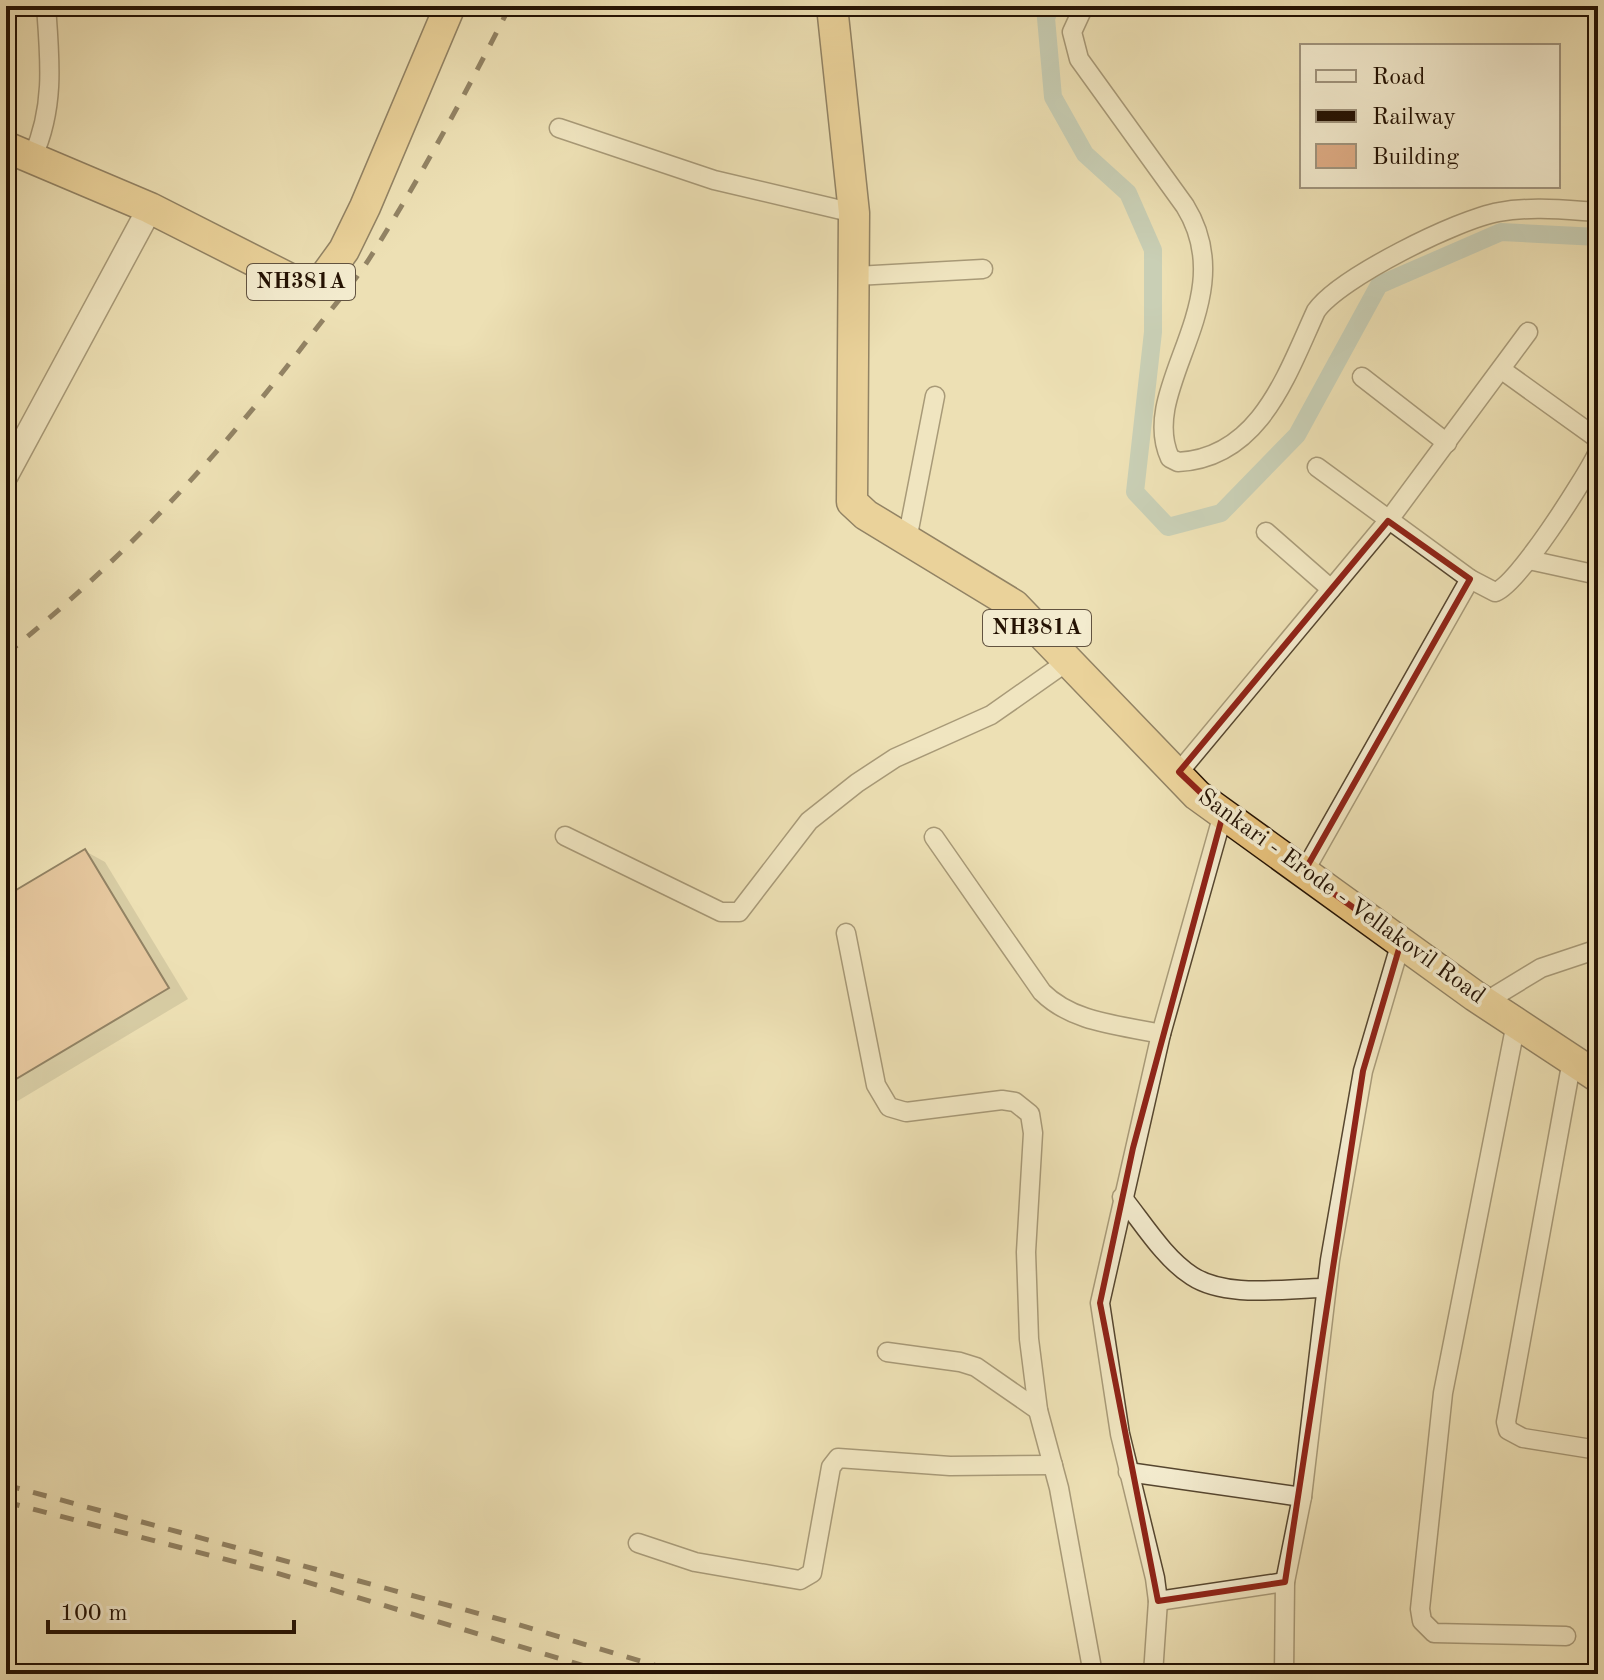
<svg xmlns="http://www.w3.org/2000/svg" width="1604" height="1680" font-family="'Old Standard TT',serif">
<rect width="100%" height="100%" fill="#ede0b4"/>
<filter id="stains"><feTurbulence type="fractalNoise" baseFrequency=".0025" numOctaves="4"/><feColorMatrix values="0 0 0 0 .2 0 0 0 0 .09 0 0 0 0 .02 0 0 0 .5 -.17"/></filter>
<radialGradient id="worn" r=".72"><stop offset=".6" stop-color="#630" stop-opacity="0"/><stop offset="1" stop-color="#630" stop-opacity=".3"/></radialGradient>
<path fill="#0003" d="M85,851L105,862L188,999L6,1108V898Z"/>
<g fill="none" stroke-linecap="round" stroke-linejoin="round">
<path stroke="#9dbbb7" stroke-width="18" d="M1051,6L1046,18L1053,97L1085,154L1128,193L1153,250V332L1135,492L1168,527L1221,513L1297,435L1379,285L1501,232L1598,237"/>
</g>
<path fill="#deac85" stroke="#241203" stroke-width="2" d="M85,849L169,988L6,1085V896Z"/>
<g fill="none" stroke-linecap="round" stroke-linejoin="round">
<g stroke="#56462f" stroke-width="21">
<g id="minor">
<path d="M1084,6L1072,32L1079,59L1185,206C1244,301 1137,387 1170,458L1178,462C1260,458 1287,374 1316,311C1339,278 1458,219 1499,212C1531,206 1566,210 1598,212"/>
<path d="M559,128L714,180L854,213"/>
<path d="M33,156C55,107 50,59 46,6"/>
<path d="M856,276L983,269"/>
<path d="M1502,370L1598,439"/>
<path d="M1362,377L1447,443"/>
<path d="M1317,467L1470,579L1495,592C1515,589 1587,476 1598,452"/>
<path d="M1266,532L1331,589"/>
<path d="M907,540L935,396"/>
<path d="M1529,560L1598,575"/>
<path d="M1179,772L1388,521L1528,332"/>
<path d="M565,836L721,912H739L809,821L857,783L895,758L991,715L1068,661"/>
<path d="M934,837L1042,992C1073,1023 1120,1025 1161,1034"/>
<path d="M1304,872L1470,579"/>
<path d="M846,933L876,1085L889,1107L906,1112L1002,1100L1015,1102L1030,1114L1033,1133L1026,1252L1029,1339L1038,1410L1059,1488L1093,1674"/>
<path d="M1485,1002L1541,968L1598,949"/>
<path d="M1516,1023L1443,1393L1420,1609L1422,1621L1434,1633L1566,1636"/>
<path d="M1572,1060L1506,1422L1508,1430L1523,1438L1598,1450"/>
<path d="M1122,1197C1143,1223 1164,1258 1192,1276C1227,1299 1286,1288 1326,1288"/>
<path d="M887,1352L960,1362L976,1367L1038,1410"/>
<path d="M1128,1472L1302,1497"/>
<path d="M638,1543L695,1562L800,1580L812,1573L831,1467L838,1458L950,1466L1053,1465"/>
<path d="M1158,1601L1285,1582"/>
<path d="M1153,1674L1158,1601L1155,1578L1120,1434L1100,1303L1161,1034L1223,814"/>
<path d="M1284,1674L1285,1582L1302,1497L1330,1260L1363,1071L1401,942"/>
</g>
</g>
<g stroke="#56462f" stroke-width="27">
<path id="tertiary" d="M6,475L150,208"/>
</g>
<g stroke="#241203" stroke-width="33">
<g id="trunk">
<path d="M832,6L854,213L852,502L866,515L1014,605L1197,795L1475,996L1598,1077"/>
<path d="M6,147L150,208L296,282L323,279L344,250L365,207L450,6"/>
</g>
</g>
<use href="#minor" stroke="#f3ebce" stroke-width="18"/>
<use href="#tertiary" stroke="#f3ebce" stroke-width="24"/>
<use href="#trunk" stroke="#e6c07a" stroke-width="30"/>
<g stroke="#241203" stroke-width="5" stroke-dasharray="14 14" stroke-linecap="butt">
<path d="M6,654C121,562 224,451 312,334C332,308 354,283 371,256C422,175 467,91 510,6"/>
<path d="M6,1485L506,1621L684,1674"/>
<path d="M6,1502L270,1571L611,1674"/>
</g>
</g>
<path d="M0 0H1604V1680H0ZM1388,521L1470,579L1304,872L1401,942L1363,1071L1285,1582L1158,1601L1100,1303L1133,1148L1223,814L1179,772Z" fill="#ede0b4" fill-opacity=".55" fill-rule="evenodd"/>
<path fill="none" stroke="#8f2418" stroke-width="6" stroke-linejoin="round" d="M1388,521L1470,579L1304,872L1401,942L1363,1071L1285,1582L1158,1601L1100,1303L1133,1148L1223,814L1179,772Z"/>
<g text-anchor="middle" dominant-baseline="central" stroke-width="7" stroke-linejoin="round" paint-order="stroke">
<g fill="#f3ebce" stroke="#625340" stroke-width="2">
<rect x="247" y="264" width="108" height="36" rx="6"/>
<rect x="983" y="610" width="108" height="36" rx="6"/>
</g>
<g font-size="22" font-weight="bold" fill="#241203">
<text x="301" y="282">NH381A</text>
<text x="1037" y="628">NH381A</text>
</g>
<g font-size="24" fill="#241203" stroke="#f3ebce">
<text transform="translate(1341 897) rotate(36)">Sankari - Erode - Vellakovil Road</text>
</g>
</g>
<rect width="1604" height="1680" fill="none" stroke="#ede0b4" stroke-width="32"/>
<rect x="8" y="8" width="1588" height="1664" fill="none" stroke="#241203" stroke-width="4"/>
<rect x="16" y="16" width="1572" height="1648" fill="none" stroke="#241203" stroke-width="2"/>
<rect x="1300" y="44" width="260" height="144" fill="#f3ebce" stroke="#a0947d" stroke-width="2"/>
<rect x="1316" y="70" width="40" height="12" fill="#f3ebce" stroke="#a0947d" stroke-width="2"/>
<text x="1372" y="84" font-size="24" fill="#241203">Road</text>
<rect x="1316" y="110" width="40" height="12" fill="#241203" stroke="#a0947d" stroke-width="2"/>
<text x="1372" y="124" font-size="24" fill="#241203">Railway</text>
<rect x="1316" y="144" width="40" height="24" fill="#deac85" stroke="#a0947d" stroke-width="2"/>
<text x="1372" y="164" font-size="24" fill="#241203">Building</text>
<path d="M48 1620v12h246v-12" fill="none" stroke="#241203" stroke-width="4"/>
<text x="60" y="1620" font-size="24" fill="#241203" stroke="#f3ebce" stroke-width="6" paint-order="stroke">100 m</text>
<rect width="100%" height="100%" filter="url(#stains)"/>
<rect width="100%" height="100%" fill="url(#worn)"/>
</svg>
